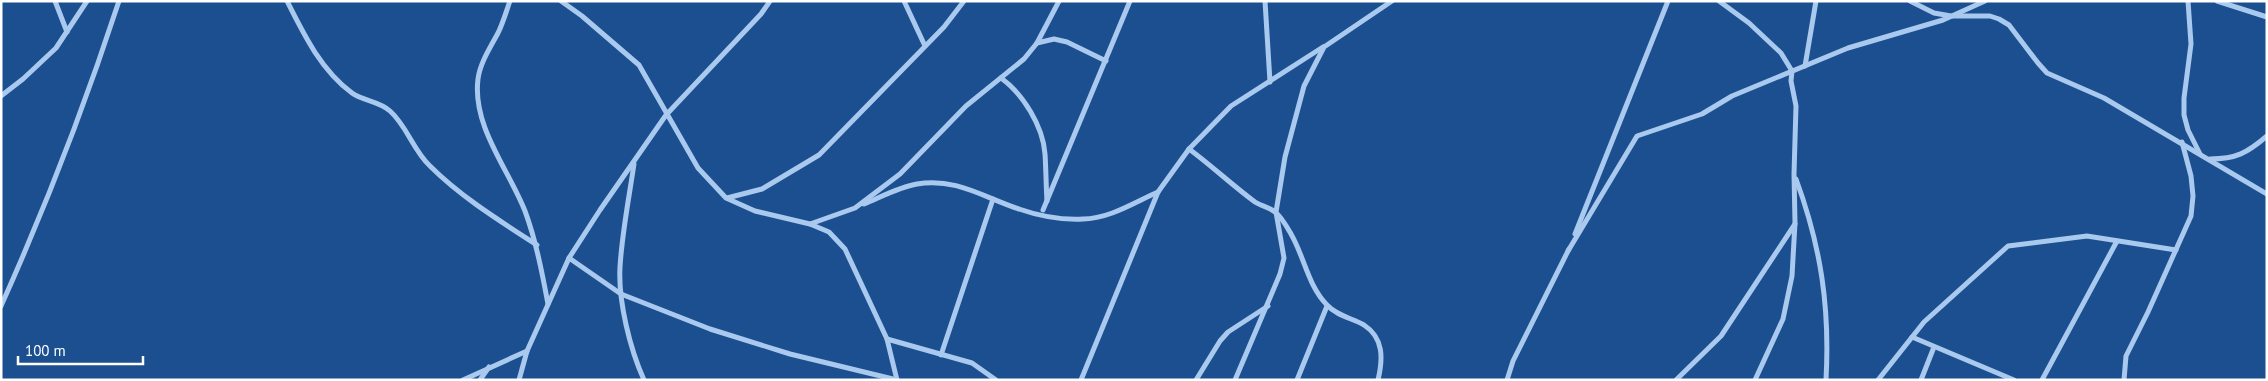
<svg xmlns="http://www.w3.org/2000/svg" width="2268" height="381" font-family="'PT Sans',sans-serif">
<rect width="100%" height="100%" fill="#1b4f8f"/>
<g fill="none" stroke-linecap="round" stroke-linejoin="round">
<g stroke="#a9c9ee" stroke-width="5">
<path d="M55,1L67,32"/>
<path d="M287,1C304,35 321,70 352,93C363,101 379,101 390,111C407,126 413,150 430,166C461,197 500,221 537,245"/>
<path d="M510,1C506,12 503,23 498,33C490,48 480,63 478,79C472,126 509,170 525,211C536,241 542,272 548,304"/>
<path d="M561,1L582,16L639,65L698,168L726,198L755,211L810,224L829,232L845,249L887,339L897,380"/>
<path d="M904,1L925,46"/>
<path d="M1265,1L1270,82"/>
<path d="M1719,1L1749,23L1781,53L1792,71L1791,81L1796,106L1794,174L1795,223L1792,276L1783,319L1755,380"/>
<path d="M1910,1L1934,13L1951,16H1990L1999,19L2009,25L2038,63L2047,73L2104,98L2267,194"/>
<path d="M2188,1L2191,44L2184,98V115L2188,130L2200,154"/>
<path d="M2217,1L2267,17"/>
<path d="M1037,43L1054,39L1067,42L1106,61"/>
<path d="M1805,66L1816,1"/>
<path d="M1001,78C1023,94 1043,126 1045,154C1046,169 1046,185 1047,201"/>
<path d="M1,96L23,79L56,48L87,1"/>
<path d="M1189,149C1212,166 1232,185 1255,202C1261,206 1269,207 1275,212C1281,216 1287,227 1291,234C1304,256 1308,286 1327,305C1337,316 1352,318 1364,325C1384,338 1383,359 1378,380"/>
<path d="M2210,159C2236,159 2247,153 2267,136"/>
<path d="M634,164C629,198 622,233 620,267C618,301 630,349 644,380"/>
<path d="M1796,179C1821,247 1830,307 1826,380"/>
<path d="M727,198L762,189L819,155L944,27L964,1"/>
<path d="M864,204C881,197 899,187 917,184C955,177 985,198 1019,209C1039,216 1062,220 1083,219C1109,219 1135,202 1158,192"/>
<path d="M1043,210L1130,1"/>
<path d="M810,224L855,208L900,174L966,106L1024,59L1037,43L1059,1"/>
<path d="M1575,234L1668,1"/>
<path d="M1568,251L1637,136L1702,114L1732,96L1848,48L1943,20L1985,1"/>
<path d="M569,258L621,294L710,329L790,354L897,380"/>
<path d="M1,306C46,206 85,105 119,1"/>
<path d="M1912,337L2014,380"/>
<path d="M887,339L972,363L996,380"/>
<path d="M941,355L993,199"/>
<path d="M463,380L527,351"/>
<path d="M480,380L489,367"/>
<path d="M519,380L527,351L569,258L600,210L666,115L761,14L770,1"/>
<path d="M1081,380L1158,192L1189,149L1231,106L1323,47"/>
<path d="M1196,380L1220,341L1228,332L1268,306"/>
<path d="M1235,380L1280,274L1284,258L1276,212L1285,157L1304,86L1324,47L1392,1"/>
<path d="M1297,380L1327,306"/>
<path d="M1507,380L1513,361L1569,249"/>
<path d="M1676,380L1721,336L1795,224"/>
<path d="M1878,380L1924,322L2008,246L2087,236L2176,250"/>
<path d="M1921,380L1934,347"/>
<path d="M2042,380L2117,241"/>
<path d="M2124,380L2126,356L2148,312L2191,216L2193,196L2191,176L2182,142"/>
</g>
</g>
<rect width="2268" height="381" fill="none" stroke="#ffffff" stroke-width="5"/>
<path d="M18 356v8h125v-8" fill="none" stroke="#ffffff" stroke-width="2.5"/>
<text x="25" y="356" font-size="15" fill="#ffffff" stroke="#1b4f8f" stroke-width="4" paint-order="stroke">100 m</text>
</svg>
